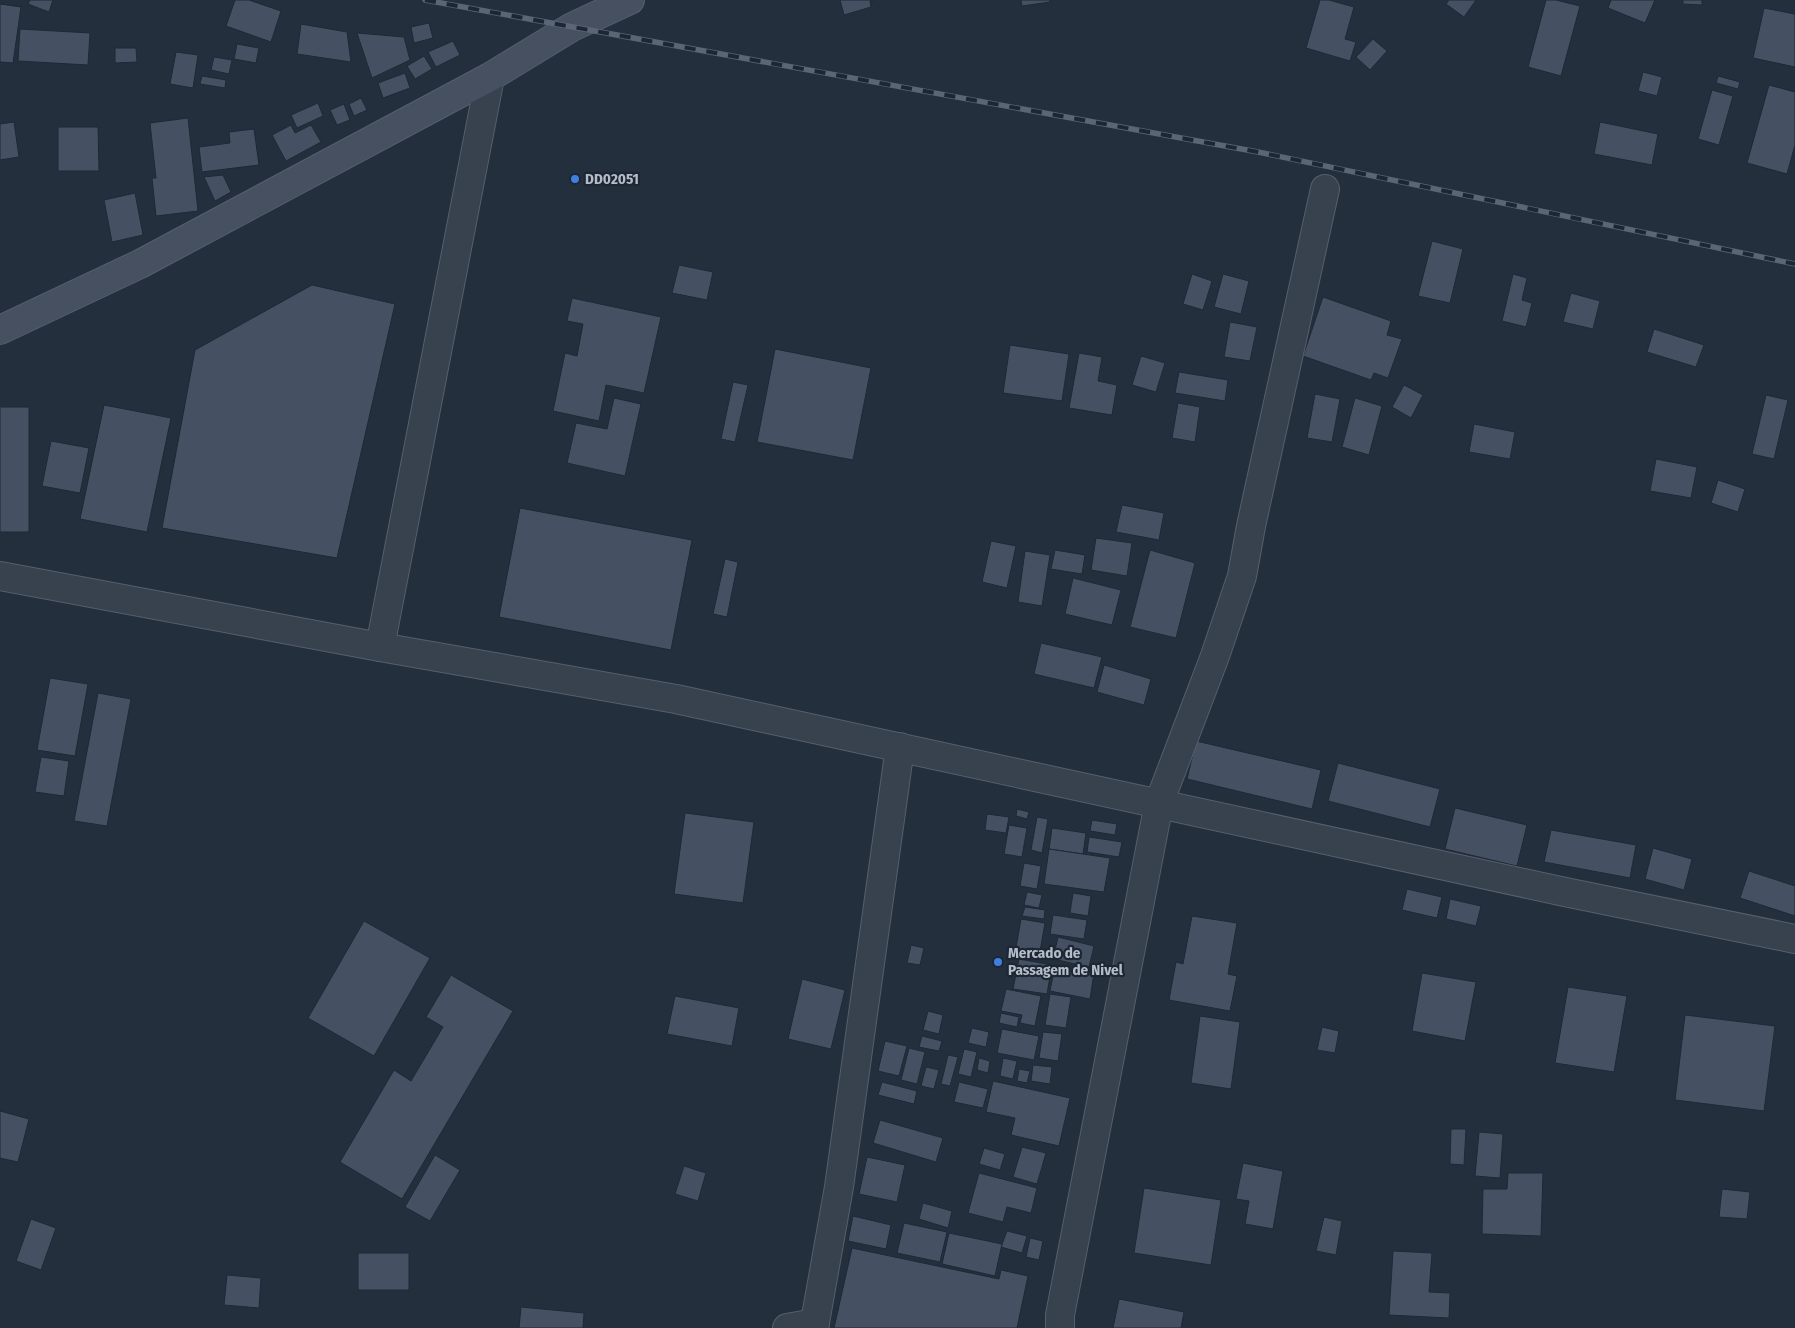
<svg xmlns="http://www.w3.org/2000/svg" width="1795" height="1328" font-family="'Fira Sans Condensed',sans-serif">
<rect width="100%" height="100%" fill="#242f3e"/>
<g fill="#455162" stroke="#1f2835">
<path d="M30,0H53L49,12L28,4Z"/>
<path d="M235,0H249L281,11L271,42L226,26Z"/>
<path d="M840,0H874L870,1L871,7L844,15Z"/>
<path d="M1021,0H1050V2L1022,6Z"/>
<path d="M1320,0H1329L1354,7L1345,39L1356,42L1350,61L1306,48Z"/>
<path d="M1449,0H1476L1464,17L1446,4Z"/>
<path d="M1546,0H1556L1580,6L1561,76L1528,67Z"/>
<path d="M1611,0H1655L1645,23L1608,8Z"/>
<path d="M1683,0H1702V5L1683,4Z"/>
<path d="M0,4L21,7L13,63L0,62Z"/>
<path d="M1764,8L1795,14V67L1753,58Z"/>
<path d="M429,23L433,38L414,43L411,27Z"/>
<path d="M301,24L347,32L351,62L297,54Z"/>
<path d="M20,29L90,33L88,65L18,61Z"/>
<path d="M357,33L404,37L410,60L372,78Z"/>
<path d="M1373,39L1387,51L1370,70L1356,57Z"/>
<path d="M453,41L460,55L436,67L428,52Z"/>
<path d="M237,44L259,48L256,63L234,59Z"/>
<path d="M115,48H136L137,62L115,63Z"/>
<path d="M176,52L198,55L193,88L170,84Z"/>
<path d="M424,56L432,69L415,79L407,66Z"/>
<path d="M214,57L232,60L229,74L211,70Z"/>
<path d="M1643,72L1662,77L1657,96L1638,91Z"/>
<path d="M405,73L410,88L383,98L378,83Z"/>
<path d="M202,76L226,80L225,88L200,84Z"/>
<path d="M1718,76L1740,82L1738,89L1716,83Z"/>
<path d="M1769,85L1795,92V145L1787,174L1747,163Z"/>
<path d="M1712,90L1733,96L1719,145L1698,139Z"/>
<path d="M361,98L367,110L354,116L349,104Z"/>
<path d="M318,103L323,116L297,128L291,115Z"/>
<path d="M344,104L350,120L337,125L330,110Z"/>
<path d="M188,118L198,211L156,216L152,178H156L150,123Z"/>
<path d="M14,122L19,157L0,160V124Z"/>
<path d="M1600,122L1658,134L1652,165L1594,154Z"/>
<path d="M291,125L295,133L311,125L321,142L286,161L272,135Z"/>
<path d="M58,127H98L99,171H58Z"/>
<path d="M254,129L259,165L202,172L199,147L230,143L229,132Z"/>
<path d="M223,175L231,192L215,201L204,177Z"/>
<path d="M135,193L143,235L112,242L104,200Z"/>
<path d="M1432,241L1463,249L1450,303L1418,296Z"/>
<path d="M679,265L713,272L707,300L672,293Z"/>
<path d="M1192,274L1212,281L1203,310L1183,304Z"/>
<path d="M1223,274L1249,281L1241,314L1214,307Z"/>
<path d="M1513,274L1527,278L1522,300L1532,303L1526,327L1502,321Z"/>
<path d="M312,285L395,304L337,558L162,528L195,350Z"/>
<path d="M1571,293L1600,301L1593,329L1563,322Z"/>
<path d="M1323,297L1391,321L1387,335L1402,339L1388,378L1374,373L1371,380L1303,356Z"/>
<path d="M572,298L661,317L644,393L606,385L599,421L553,411L565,353L577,356L583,324L567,321Z"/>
<path d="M1230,322L1257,327L1250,361L1224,357Z"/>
<path d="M1654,329L1704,345L1696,367L1647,352Z"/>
<path d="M1010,345L1069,354L1062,401L1003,393Z"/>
<path d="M775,349L871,368L853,460L757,442Z"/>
<path d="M1079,353L1102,357L1098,381L1117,385L1112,415L1069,408Z"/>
<path d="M1141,356L1165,363L1156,392L1132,385Z"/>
<path d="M1179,372L1228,380L1225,401L1175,393Z"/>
<path d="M733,382L748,385L735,442L721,439Z"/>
<path d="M1404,385L1423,395L1411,418L1392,407Z"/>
<path d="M1315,394L1340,399L1332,442L1307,438Z"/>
<path d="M1766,395L1788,400L1774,459L1752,454Z"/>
<path d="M614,398L641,404L625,476L567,463L576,423L607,429Z"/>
<path d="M1355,398L1382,406L1369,455L1342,447Z"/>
<path d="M1178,403L1200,407L1195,442L1172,438Z"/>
<path d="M104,405L171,418L147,532L80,519Z"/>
<rect x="0" y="407" width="29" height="125"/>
<path d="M1474,424L1515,432L1510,459L1469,452Z"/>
<path d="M51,441L89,448L80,493L42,486Z"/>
<path d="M1656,459L1697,467L1691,498L1650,491Z"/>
<path d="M1718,480L1745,489L1738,512L1711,503Z"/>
<path d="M1122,505L1164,513L1159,540L1116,532Z"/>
<path d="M520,508L692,540L671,650L499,617Z"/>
<path d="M1096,538L1132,543L1127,576L1091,570Z"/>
<path d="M991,541L1016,546L1007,588L982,582Z"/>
<path d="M1055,550L1085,555L1082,574L1051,569Z"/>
<path d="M1150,550L1195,563L1176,638L1130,627Z"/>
<path d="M1025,551L1050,555L1042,606L1018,602Z"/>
<path d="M725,559L738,562L727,617L713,614Z"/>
<path d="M1073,578L1121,590L1112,625L1065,614Z"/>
<path d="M1041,643L1102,657L1094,688L1034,674Z"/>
<path d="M1104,665L1151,679L1144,705L1097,692Z"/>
<path d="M50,678L88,684L75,756L37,750Z"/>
<path d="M98,693L131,699L107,826L74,821Z"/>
<path d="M1196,741L1321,770L1312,809L1187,779Z"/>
<path d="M41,757L69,761L64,796L35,792Z"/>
<path d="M1338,763L1440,789L1430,827L1328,801Z"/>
<path d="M1455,808L1527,825L1517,866L1445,849Z"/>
<path d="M1017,809L1029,812L1027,819L1016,816Z"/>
<path d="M685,813L754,822L743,903L674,894Z"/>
<path d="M987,814L1009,817L1006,833L985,830Z"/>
<path d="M1037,817L1048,819L1042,853L1031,850Z"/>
<path d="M1092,820L1117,824L1115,835L1090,831Z"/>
<path d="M1009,825L1027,828L1022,857L1004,854Z"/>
<path d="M1052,828L1086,833L1083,854L1049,849Z"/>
<path d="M1551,830L1636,845L1630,878L1544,862Z"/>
<path d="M1089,837L1122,842L1119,857L1087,852Z"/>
<path d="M1653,848L1692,859L1684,890L1645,879Z"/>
<path d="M1049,849L1110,858L1104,892L1044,884Z"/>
<path d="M1024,863L1041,866L1037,889L1020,886Z"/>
<path d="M1749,871L1795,886V916L1740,898Z"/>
<path d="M1407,889L1442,897L1437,918L1402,910Z"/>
<path d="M1027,892L1042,895L1039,908L1024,905Z"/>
<path d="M1073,893L1091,896L1088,916L1070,913Z"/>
<path d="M1450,899L1481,906L1476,926L1446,919Z"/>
<path d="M1025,907L1045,910L1044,919L1022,916Z"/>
<path d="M1053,915L1087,920L1084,939L1050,934Z"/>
<path d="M1192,916L1237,923L1228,974L1237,976L1230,1011L1169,1000L1176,962L1183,964Z"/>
<path d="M1021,919L1045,923L1039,957L1015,953Z"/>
<path d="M364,921L430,958L374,1056L308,1018Z"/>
<path d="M1058,937L1094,946L1089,967L1053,959Z"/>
<path d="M911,945L924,948L920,965L907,963Z"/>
<path d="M1019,959L1052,965L1047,994L1013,989Z"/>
<path d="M1055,966L1094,973L1090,999L1050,991Z"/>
<path d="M1422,973L1476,982L1465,1041L1412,1031Z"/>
<path d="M451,975L513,1011L402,1199L340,1162L394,1070L411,1081L443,1027L426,1017Z"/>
<path d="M802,979L845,990L831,1049L788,1039Z"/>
<path d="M1568,987L1627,996L1614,1072L1555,1063Z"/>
<path d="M1006,989L1041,996L1035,1026L1020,1023L1022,1015L1001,1011Z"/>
<path d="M1050,994L1071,997L1066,1028L1045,1025Z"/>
<path d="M675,996L739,1008L732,1046L667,1034Z"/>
<path d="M928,1011L943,1015L939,1034L923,1030Z"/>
<path d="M1001,1013L1019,1017L1017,1027L999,1023Z"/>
<path d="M1685,1015L1775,1026L1764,1111L1675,1100Z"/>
<path d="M1200,1016L1240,1022L1231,1089L1191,1083Z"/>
<path d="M1322,1027L1339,1031L1335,1053L1317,1050Z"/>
<path d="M972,1028L989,1032L986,1047L968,1043Z"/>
<path d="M1002,1029L1039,1036L1034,1060L997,1053Z"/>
<path d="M1043,1032L1062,1034L1058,1061L1039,1058Z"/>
<path d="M922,1036L942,1041L939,1051L919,1047Z"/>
<path d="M885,1041L907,1046L899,1076L878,1071Z"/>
<path d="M909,1048L925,1052L917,1084L901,1080Z"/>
<path d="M964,1049L977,1052L971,1077L958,1074Z"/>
<path d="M948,1055L958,1057L950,1086L941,1084Z"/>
<path d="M979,1058L990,1061L988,1073L977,1070Z"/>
<path d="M1003,1058L1017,1061L1013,1079L1000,1076Z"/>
<path d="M1033,1065L1052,1067L1050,1084L1031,1081Z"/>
<path d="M926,1067L939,1070L934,1089L921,1086Z"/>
<path d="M1019,1069L1030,1071L1027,1083L1017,1081Z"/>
<path d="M993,1081L1070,1098L1059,1146L1011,1135L1015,1118L986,1112Z"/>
<path d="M882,1082L917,1091L914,1104L878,1095Z"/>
<path d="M959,1082L988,1089L983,1108L954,1102Z"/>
<path d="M0,1111L29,1119L18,1162L0,1158Z"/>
<path d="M880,1120L943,1138L936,1162L873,1143Z"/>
<path d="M1451,1129H1466L1464,1165L1450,1164Z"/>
<path d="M1479,1132L1503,1134L1500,1178L1475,1176Z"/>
<path d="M1022,1147L1046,1153L1037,1184L1013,1177Z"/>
<path d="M984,1148L1005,1154L1000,1170L979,1164Z"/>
<path d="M435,1155L460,1170L430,1221L405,1207Z"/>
<path d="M867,1157L905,1165L897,1202L859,1194Z"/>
<path d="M1243,1163L1283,1171L1273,1229L1245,1224L1249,1201L1236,1199Z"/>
<path d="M684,1166L706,1173L698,1201L675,1194Z"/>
<path d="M979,1173L1037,1188L1031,1213L1007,1207L1003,1222L968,1213Z"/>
<path d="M1508,1173H1543L1541,1236L1482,1234L1483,1189H1507Z"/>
<path d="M1144,1188L1221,1200L1211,1265L1134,1253Z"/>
<path d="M1722,1189L1750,1192L1747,1219L1719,1217Z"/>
<path d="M923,1203L952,1211L948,1228L919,1219Z"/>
<path d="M853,1216L891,1225L886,1249L848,1241Z"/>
<path d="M1324,1217L1342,1221L1336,1255L1316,1251Z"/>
<path d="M31,1219L56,1228L41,1270L16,1261Z"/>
<path d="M904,1223L947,1232L940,1262L897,1253Z"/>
<path d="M1007,1231L1027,1236L1022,1253L1001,1247Z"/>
<path d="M949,1233L1002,1244L995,1276L942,1264Z"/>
<path d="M1030,1238L1043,1241L1039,1260L1026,1257Z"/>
<path d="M852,1248L999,1279L1001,1270L1028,1276L1017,1328H834Z"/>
<path d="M1393,1251L1432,1253L1429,1292L1450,1293L1449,1318L1389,1315Z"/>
<rect x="358" y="1253" width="51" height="37"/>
<path d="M227,1275L261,1278L259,1308L224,1305Z"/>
<path d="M1119,1299L1184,1312L1181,1328H1113Z"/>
<path d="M521,1307L584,1313L583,1328H519Z"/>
</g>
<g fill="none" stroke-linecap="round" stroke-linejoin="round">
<g stroke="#565f6c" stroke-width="30">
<g id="minor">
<path d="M0,576L380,647L676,699L1565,892L1795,939"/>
<path d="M380,647L490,77"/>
<path d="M787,1328L815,1323"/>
<path d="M814,1328L839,1187L900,747"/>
<path d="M1060,1328V1315L1159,803L1215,656L1242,576L1251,526L1325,189"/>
</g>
</g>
<g stroke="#565f6c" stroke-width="30">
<path id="secondary" d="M0,330L140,264L490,77L572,27L630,0"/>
</g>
<use href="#minor" stroke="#38414e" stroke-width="28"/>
<use href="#secondary" stroke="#465061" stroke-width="28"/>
<g stroke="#5a6575" stroke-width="5.5">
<path id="rail" d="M425,0L1258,152L1795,264"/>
</g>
<use href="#rail" stroke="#1d2633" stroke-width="4" stroke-dasharray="11" stroke-linecap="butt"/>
</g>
<g fill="#3f7fe0" stroke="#1d2633" stroke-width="2">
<circle cx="575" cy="179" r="5"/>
<circle cx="998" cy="962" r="5"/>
</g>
<g text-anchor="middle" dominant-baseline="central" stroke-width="4.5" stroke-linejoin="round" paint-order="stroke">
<g font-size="15" font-weight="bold" fill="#b4bcc9" stroke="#1d2633" text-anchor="start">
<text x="585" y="179">DD02051</text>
<text x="1008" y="953">Mercado de<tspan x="1008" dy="17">Passagem de Nivel</tspan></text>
</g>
</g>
</svg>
